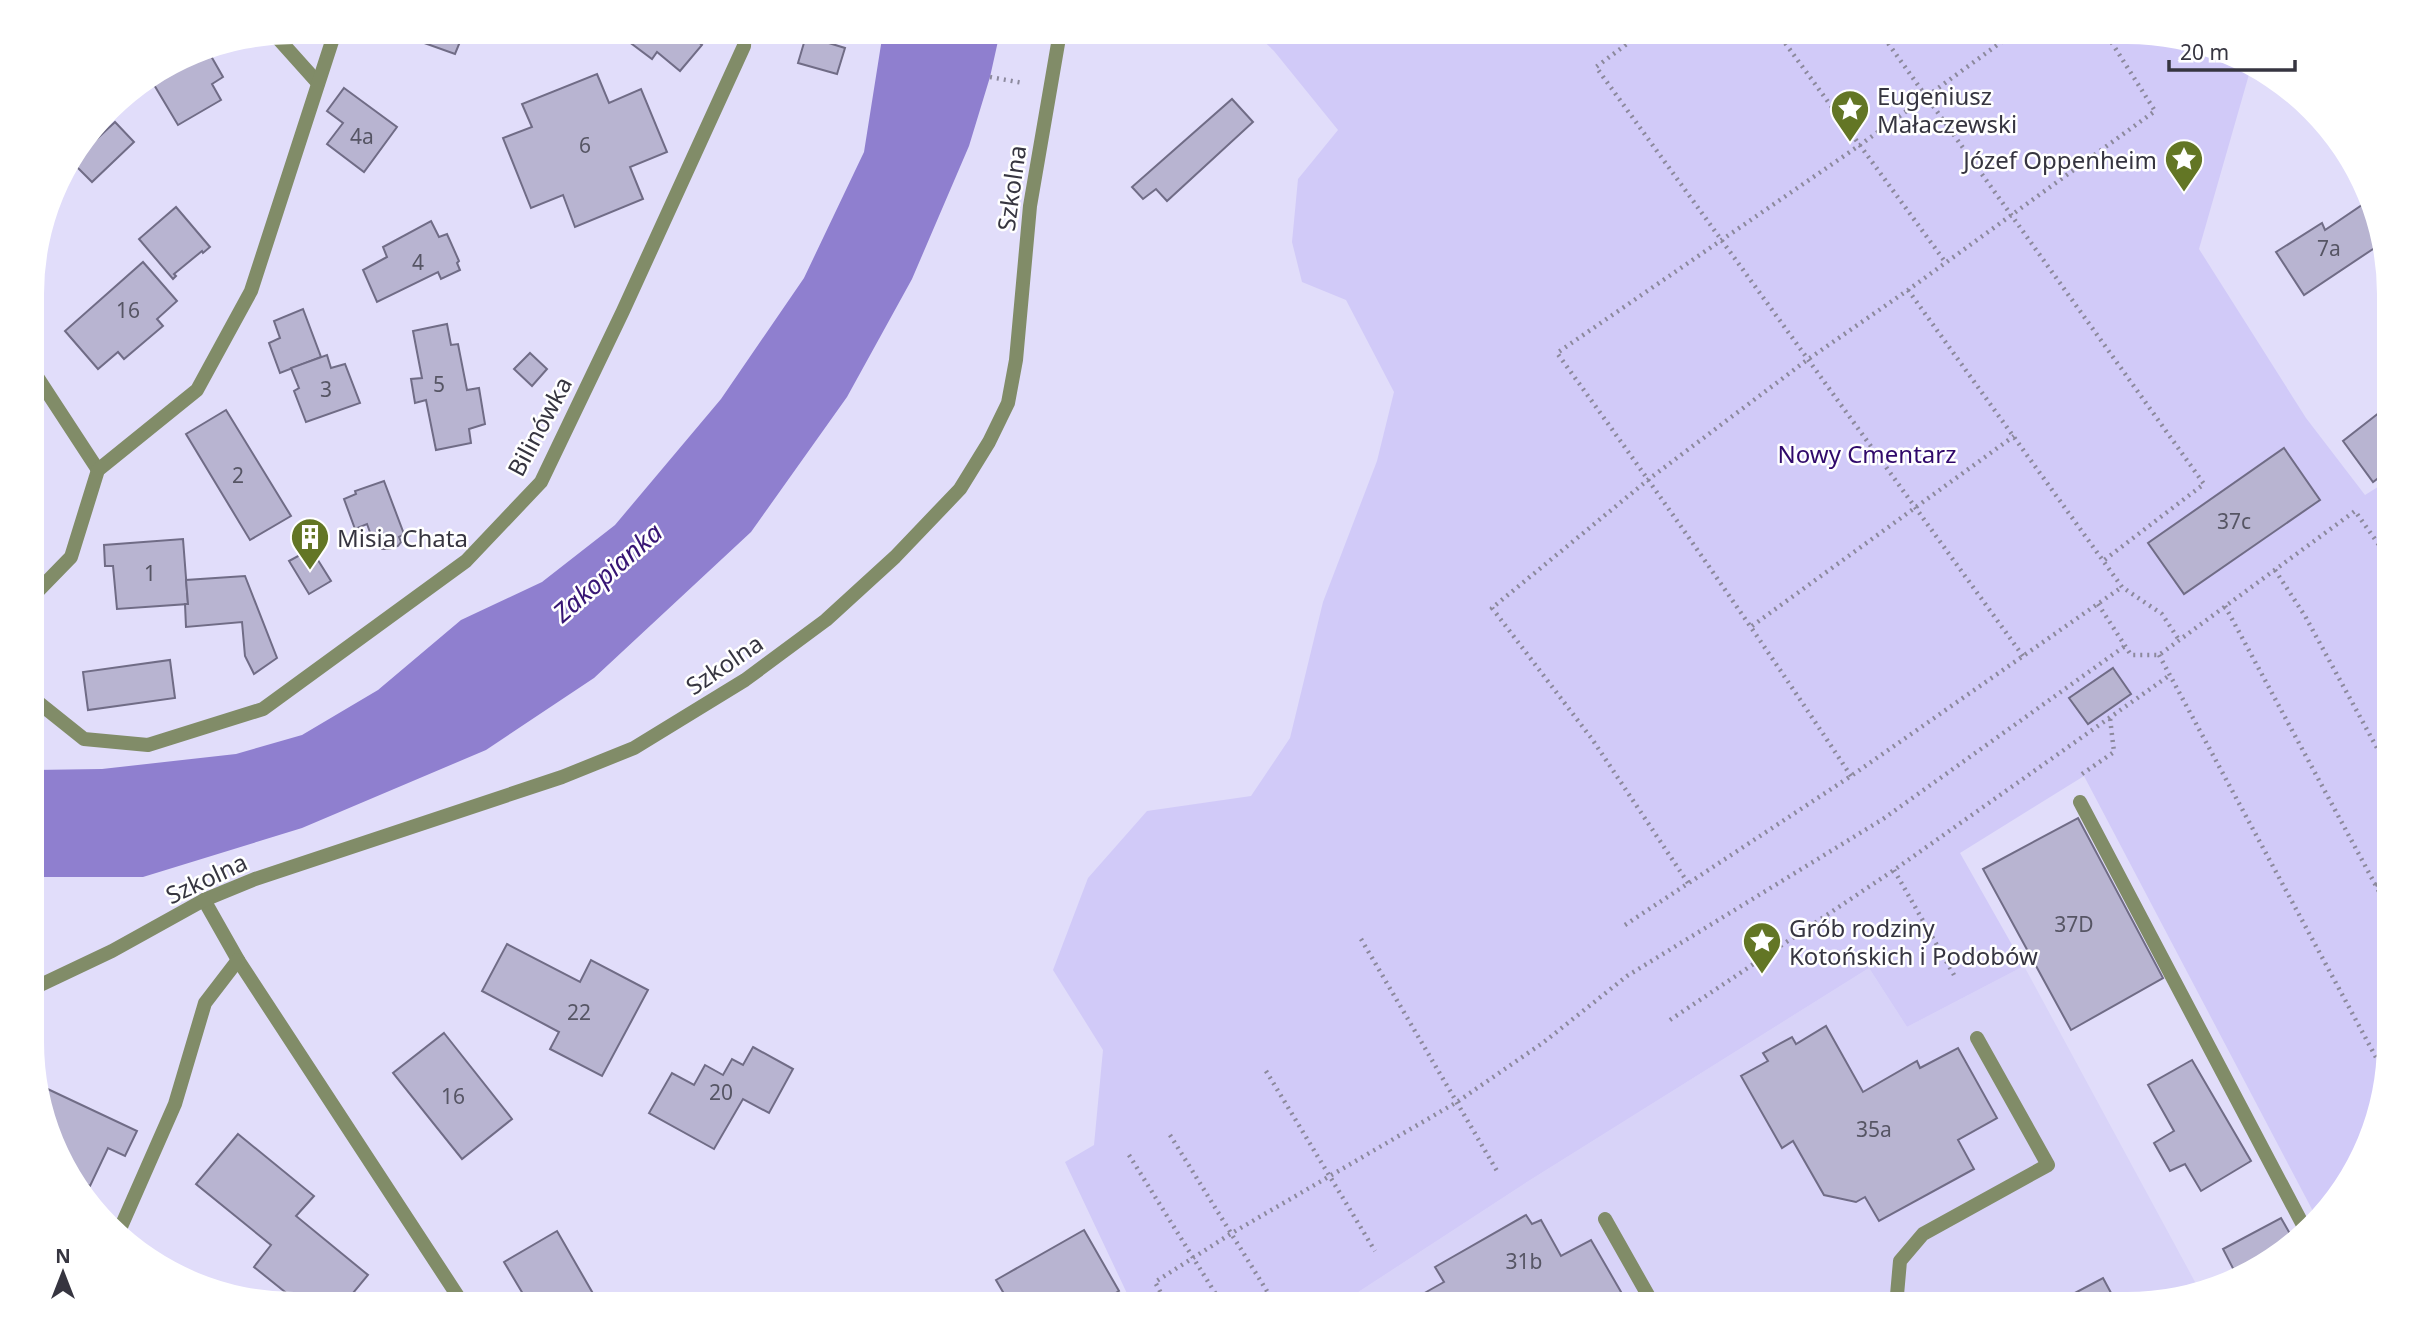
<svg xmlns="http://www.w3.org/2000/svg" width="2421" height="1336" font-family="'Noto Sans',sans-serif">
<rect width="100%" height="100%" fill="#e1ddfa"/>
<path fill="#d8d3f8" d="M2024,966L2201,1293L2144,1304H1340L1527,1182L1869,968L1907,1027Z"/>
<path fill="#d1caf8" d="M1254,32H2128L2196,41L2252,64L2199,249L2306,418L2365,495L2389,480V1059L2355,1173L2315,1215L2084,776L1960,853L2024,966L1907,1027L1869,968L1527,1182L1340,1304H1132L1065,1162L1094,1145L1103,1050L1053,970L1088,878L1147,811L1251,796L1290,738L1323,602L1377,461L1394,392L1346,300L1302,282L1292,242L1298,179L1338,130L1274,51Z"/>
<path fill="#8f7fcf" d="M883,32H1000L990,77L969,146L912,279L847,397L751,532L594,678L486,750L302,828L143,877H34V770L102,769L236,754L302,735L378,690L461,620L542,582L615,525L721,399L804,278L864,152Z"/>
<g fill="#b8b4d1" stroke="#706c86" stroke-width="2">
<path d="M399,32H464L455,54L399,34Z"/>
<path d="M616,32H686L702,45L680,71L657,52L652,59Z"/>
<path d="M806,36L845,48L837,74L798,63Z"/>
<path d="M207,49L223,77L212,84L221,100L178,125L150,78L194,51Z"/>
<path d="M597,74L609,103L641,89L667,152L630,167L643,199L575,227L563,195L531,208L503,138L532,127L522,104Z"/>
<path d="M344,88L397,127L364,172L327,144L343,123L327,111Z"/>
<path d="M1232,99L1253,122L1167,201L1156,189L1143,199L1132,187Z"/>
<path d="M115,122L134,142L92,182L72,162Z"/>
<path d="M2365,203L2378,223L2382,243L2304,295L2276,252L2322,223L2325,230Z"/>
<path d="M176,207L210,247L203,253L202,251L174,274L176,276L173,279L139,239Z"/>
<path d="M431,221L439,237L447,234L459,261L457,263L460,270L441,279L438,272L377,302L363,270L387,257L383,247Z"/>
<path d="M143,262L177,301L157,319L163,326L124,359L118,352L98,369L65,331Z"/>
<path d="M303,309L321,357L280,373L269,343L280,338L274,321Z"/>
<path d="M447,324L451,345L458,344L467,390L479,388L485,424L469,429L471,443L436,450L426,400L415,403L411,379L422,378L413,331Z"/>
<path d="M530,353L547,369L532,386L514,369Z"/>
<path d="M327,355L331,368L345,364L360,403L306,422L294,391L299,388L291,368Z"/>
<path d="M2389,405V470L2373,482L2343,441Z"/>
<path d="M226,410L291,516L250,540L186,434Z"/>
<path d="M2284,448L2320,500L2184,594L2148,543Z"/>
<path d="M384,481L404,534L399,537L401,542L398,546L388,549H382L381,544L375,546L367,524L355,529L344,499L356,494L355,491Z"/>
<path d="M183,539L188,604L117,609L113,566H105L104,545Z"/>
<path d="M311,549L331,581L309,594L289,561Z"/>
<path d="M245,576L277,658L254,674L245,656L242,622L186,627L185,604H188L186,580Z"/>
<path d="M170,660L175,698L88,710L83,672Z"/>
<path d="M2113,668L2131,694L2088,724L2069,698Z"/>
<path d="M2078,818L2163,978L2071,1030L1983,869Z"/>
<path d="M507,944L580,982L591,960L648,990L602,1076L550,1049L559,1032L482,991Z"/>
<path d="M1826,1026L1863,1092L1917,1061L1920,1068L1958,1048L1997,1118L1958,1140L1974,1169L1879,1221L1865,1197L1856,1202L1824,1195L1793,1141L1782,1148L1741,1076L1768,1061L1763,1053L1792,1037L1796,1044Z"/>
<path d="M444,1033L512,1119L462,1159L393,1073Z"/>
<path d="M753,1047L793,1069L769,1113L743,1099L714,1149L649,1113L672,1073L694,1085L705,1065L723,1075L732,1059L743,1065Z"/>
<path d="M2192,1060L2251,1161L2201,1191L2185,1164L2170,1171L2154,1143L2174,1131L2148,1085Z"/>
<path d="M37,1084L137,1131L125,1156L108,1148L90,1186L72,1178Z"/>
<path d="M238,1134L314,1196L296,1216L368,1275L348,1299L355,1304H300L254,1267L271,1245L196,1184Z"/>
<path d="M1526,1215L1532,1224L1541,1220L1561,1256L1591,1240L1628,1304H1405L1444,1282L1435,1267Z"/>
<path d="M2281,1218L2293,1239L2273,1261L2238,1278L2223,1249Z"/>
<path d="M1084,1230L1119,1291L1097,1304H1010L996,1280Z"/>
<path d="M557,1231L595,1297L583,1304H529L504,1262Z"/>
<path d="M2103,1278L2117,1304H2054Z"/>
</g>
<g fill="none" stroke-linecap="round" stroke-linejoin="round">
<g stroke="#8c899d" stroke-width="4.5" stroke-dasharray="2 5" stroke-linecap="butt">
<path d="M861,32L881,39"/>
<path d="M1643,32L1596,67L2023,656"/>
<path d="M1777,32L1946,263"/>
<path d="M1880,32L2204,484L2103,561"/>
<path d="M990,77L1023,83"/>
<path d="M1908,290L2122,587L2162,614L2179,640"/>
<path d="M2275,570L2305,616L2389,770"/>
<path d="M2098,604L2131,655H2159L2355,511L2389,559"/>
<path d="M2225,606L2389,910"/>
<path d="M1752,626L2014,436"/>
<path d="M2159,655L2385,1074"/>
<path d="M2082,774L2114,752L2110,718"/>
<path d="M1851,776C1756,632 1658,492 1557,353L1860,145L2015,32"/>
<path d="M1894,870L1954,975"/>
<path d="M1688,883L1592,739L1492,608L1649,479L1807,360L1908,290L2155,111L2105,32"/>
<path d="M2375,885L2389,878"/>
<path d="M1625,925L1851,776L2122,587"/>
<path d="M1361,939L1497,1171"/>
<path d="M1670,1020L1894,870L2170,675"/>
<path d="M1266,1071L1375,1251"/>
<path d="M1170,1135L1275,1304"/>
<path d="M1129,1155L1222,1304"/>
<path d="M1167,1304L1155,1282L1232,1233L1457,1102L1544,1042L1627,976L1883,819L2125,646"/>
</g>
<g stroke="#818c68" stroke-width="14">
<path d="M2080,802L2304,1227"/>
<path d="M1605,1219L1653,1304"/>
<path d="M1901,1304L1897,1295L1900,1261L1923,1234L2048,1165L1977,1038"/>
</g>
<g stroke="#818c68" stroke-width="14">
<path d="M275,35L318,83"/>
<path d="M34,372L98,470"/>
<path d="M34,595L71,557L98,470L197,390L251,291L335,32"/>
<path d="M34,699L84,739L148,745L263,709L466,561L541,482L623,311L744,46L745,32"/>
<path d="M204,900L238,960L463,1304"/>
<path d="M34,988L112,951L204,900L255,879L562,777L634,748L745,680L826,620L895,557L960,489L989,442L1008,403L1016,360L1030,206L1060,32"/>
<path d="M120,1229L175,1104L205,1003L238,960"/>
</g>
</g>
<defs>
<g id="sight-pin" transform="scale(2.0125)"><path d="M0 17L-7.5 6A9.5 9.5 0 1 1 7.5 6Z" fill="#637625" stroke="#fff"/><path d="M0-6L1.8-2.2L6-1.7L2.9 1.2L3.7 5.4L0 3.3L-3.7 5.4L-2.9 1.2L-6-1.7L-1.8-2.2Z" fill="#fff"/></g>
<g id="building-pin" transform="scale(2.0125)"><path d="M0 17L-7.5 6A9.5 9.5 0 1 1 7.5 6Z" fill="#637625" stroke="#fff"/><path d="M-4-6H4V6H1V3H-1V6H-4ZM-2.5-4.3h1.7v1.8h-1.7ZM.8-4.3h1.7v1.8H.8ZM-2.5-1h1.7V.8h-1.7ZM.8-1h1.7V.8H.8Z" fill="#fff"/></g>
</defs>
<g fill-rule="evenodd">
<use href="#sight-pin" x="1850" y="109"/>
<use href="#sight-pin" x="2184" y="159"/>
<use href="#building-pin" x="310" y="537"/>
<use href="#sight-pin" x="1762" y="941"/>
</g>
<g text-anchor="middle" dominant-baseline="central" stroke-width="5" stroke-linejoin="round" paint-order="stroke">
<g font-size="21" fill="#565564">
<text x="362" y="136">4a</text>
<text x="585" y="145">6</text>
<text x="2329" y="248">7a</text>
<text x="418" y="262">4</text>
<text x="128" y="310">16</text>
<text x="439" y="384">5</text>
<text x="326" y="389">3</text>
<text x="238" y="475">2</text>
<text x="2234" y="521">37c</text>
<text x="150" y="573">1</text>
<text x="2074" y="924">37D</text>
<text x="579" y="1012">22</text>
<text x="721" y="1092">20</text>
<text x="453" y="1096">16</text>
<text x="1874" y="1129">35a</text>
<text x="1524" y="1261">31b</text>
</g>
<g font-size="24" fill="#363540" stroke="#fff" text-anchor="start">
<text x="1877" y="95">Eugeniusz<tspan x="1877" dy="28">Małaczewski</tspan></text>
<text x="2157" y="159" text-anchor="end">Józef Oppenheim</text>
<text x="337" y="537">Misia Chata</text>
<text x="1789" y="927">Grób rodziny<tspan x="1789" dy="28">Kotońskich i Podobów</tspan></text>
</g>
<g font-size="24" fill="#363540" stroke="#fff">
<text transform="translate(1011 188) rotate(-82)">Szkolna</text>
<text transform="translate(539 426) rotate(-62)">Bilinówka</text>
<text transform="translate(724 664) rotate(-34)">Szkolna</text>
<text transform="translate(206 878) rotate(-25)">Szkolna</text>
</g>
<g font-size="24" fill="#30096b" stroke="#fff">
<text x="1867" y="453">Nowy Cmentarz</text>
</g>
<g font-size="26" font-style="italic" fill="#371574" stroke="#fff">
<text transform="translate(607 572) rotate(-41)">Zakopianka</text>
</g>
</g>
<path d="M0 0H2421V1336H0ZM294 44H2127A250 250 0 0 1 2377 294V1042A250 250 0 0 1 2127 1292H294A250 250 0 0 1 44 1042V294A250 250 0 0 1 294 44Z" fill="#fff" fill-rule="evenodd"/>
<g transform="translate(63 1273)" stroke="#ffffff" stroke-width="5" paint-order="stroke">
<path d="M0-5L12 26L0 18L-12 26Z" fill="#363540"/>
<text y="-10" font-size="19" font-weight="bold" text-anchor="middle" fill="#363540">N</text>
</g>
<path d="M2169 60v10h126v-10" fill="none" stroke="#363540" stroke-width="3.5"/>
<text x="2180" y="60" font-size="21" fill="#363540" stroke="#ffffff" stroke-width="5" paint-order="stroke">20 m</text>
</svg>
